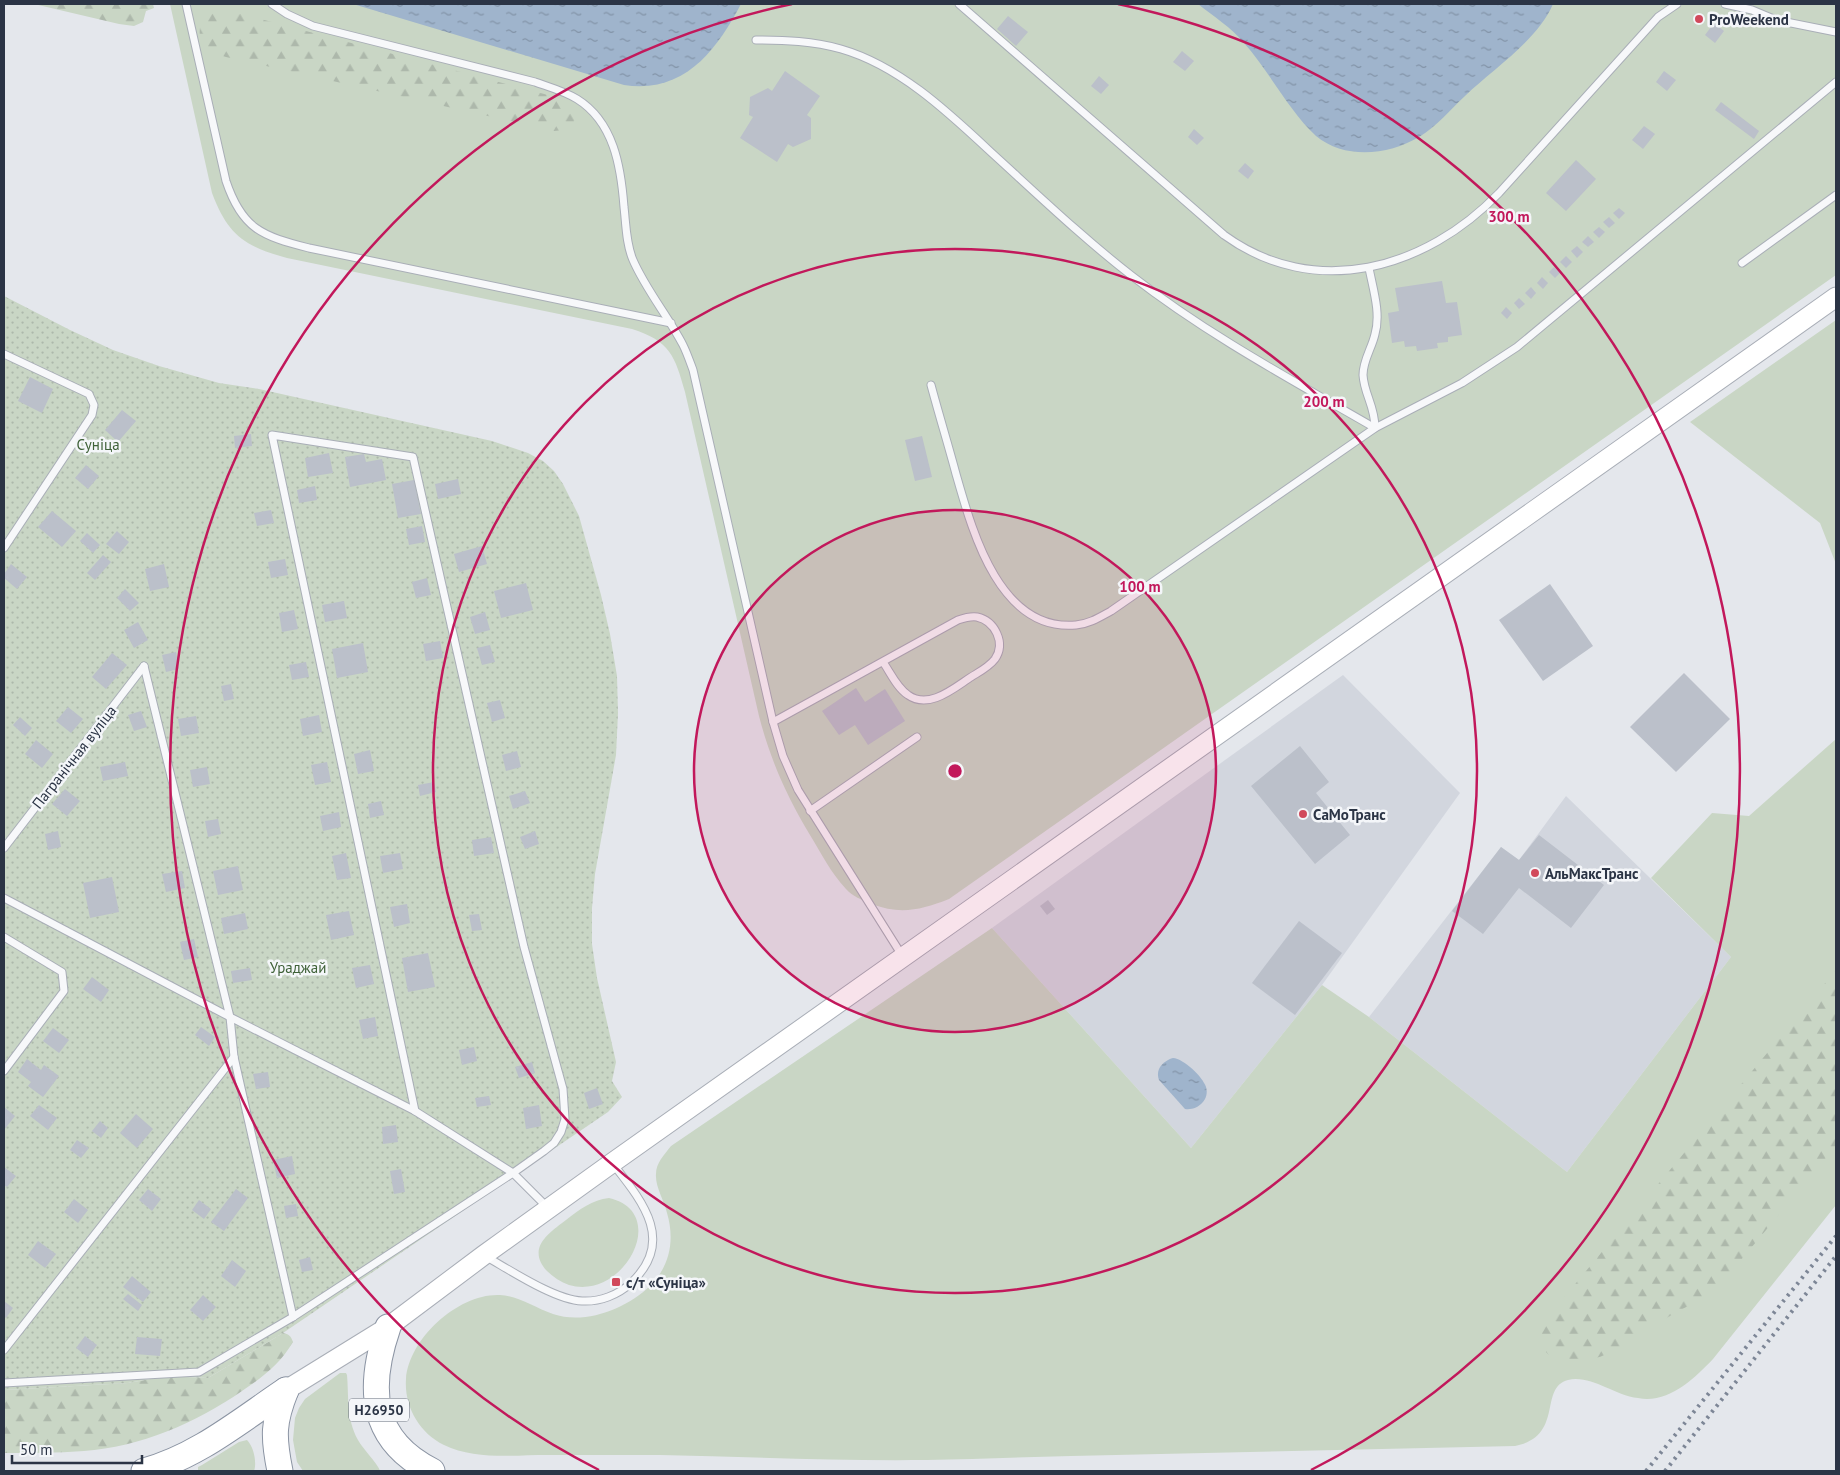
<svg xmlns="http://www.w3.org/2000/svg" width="1840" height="1475" font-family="'PT Sans',sans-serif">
<defs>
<pattern id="forest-firs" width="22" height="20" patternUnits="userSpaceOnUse" patternTransform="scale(1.25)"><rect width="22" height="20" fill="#c9d6c5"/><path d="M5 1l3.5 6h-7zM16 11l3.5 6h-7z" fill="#adb8ab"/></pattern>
<pattern id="park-dots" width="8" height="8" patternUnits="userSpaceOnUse" patternTransform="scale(1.25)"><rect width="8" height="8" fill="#c9d6c5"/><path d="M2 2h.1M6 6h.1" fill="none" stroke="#adb8ab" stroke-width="1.8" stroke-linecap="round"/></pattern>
<pattern id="water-ripples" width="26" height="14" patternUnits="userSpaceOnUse" patternTransform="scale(1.25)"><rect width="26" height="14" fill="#9fb4cc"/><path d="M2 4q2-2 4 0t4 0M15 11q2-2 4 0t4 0" fill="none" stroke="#8293a7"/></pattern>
</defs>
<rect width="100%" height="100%" fill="#e4e7ec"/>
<g fill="#d2d6de">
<path d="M1343,675L1460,793L1322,985L1191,1148L992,928Z"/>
<path d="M1566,796L1731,957L1567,1172L1369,1017L1501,847L1519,860Z"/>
</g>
<g fill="#c9d6c5">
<path d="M170,4H1836V275L949,899C921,910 900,915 872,904C862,900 852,896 846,889C831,873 821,853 810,835C787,797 770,759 759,716L685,392C675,356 670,341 632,329L287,258C244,246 228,235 212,193Z"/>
<path d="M1836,320V564L1820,523L1690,422Z"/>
<path d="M1836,739V1205L1713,1359C1694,1379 1668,1404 1638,1398C1627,1397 1615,1391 1605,1387C1594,1382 1580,1377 1568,1380C1538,1388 1565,1436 1515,1446C1367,1449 1219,1453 1071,1456C1023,1457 974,1459 926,1460C837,1461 749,1457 660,1455C622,1455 585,1455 547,1455C514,1455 474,1460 444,1445C419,1433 404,1406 406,1379C409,1338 459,1293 500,1295C519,1296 535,1308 553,1314C585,1325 626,1309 650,1286C670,1266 675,1240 667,1213C664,1200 655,1187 656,1174C656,1163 664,1155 671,1146L992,928L1191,1148L1322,985L1369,1017L1567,1172L1731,957L1651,878L1712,813L1749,816Z"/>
<path d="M609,1198C671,1212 624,1301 569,1285C561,1282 553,1277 547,1271C526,1248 549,1233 566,1220C580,1209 592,1200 609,1198Z"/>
<path d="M340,1373H346L347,1375C349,1398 346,1418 358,1440C363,1449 379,1465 380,1471H303L297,1462L293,1440L295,1418L299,1408L305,1399Z"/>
<path d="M247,1440C254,1447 257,1463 254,1471H198V1467L202,1465L239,1442Z"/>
</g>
<g fill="url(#forest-firs)">
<path d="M34,4H153L154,8L146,11L143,22L134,26L119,24Z"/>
<path d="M216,10H227L548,95C560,102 569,106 575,119L572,126L564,130L554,131L226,57C220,55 212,54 207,49C194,36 199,16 216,10Z"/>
<path d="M1836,970V1146L1716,1290C1701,1300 1685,1307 1670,1316C1638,1335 1609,1363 1570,1361C1561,1361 1552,1359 1546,1352C1538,1343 1539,1335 1542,1324Z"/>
<path d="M283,1333C289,1334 291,1336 293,1342C280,1364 263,1377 242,1391C196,1423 140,1447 84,1451C57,1453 30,1453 4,1453V1390L128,1383L167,1376L208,1378Z"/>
</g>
<path fill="url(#park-dots)" d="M4,296L70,330L113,350L159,366L219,383L259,389L492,441L528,453L543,461L554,471L563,484L579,516L601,595L610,634L617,676L618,713L616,755L595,874L592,908V944L597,978L616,1062L612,1081L622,1097L608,1112L283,1333L208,1378L167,1376L128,1383L4,1390Z"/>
<g fill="url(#water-ripples)">
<path d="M353,4H741C716,51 684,94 624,85Z"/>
<path d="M1198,4H1553C1538,40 1493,69 1465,96C1450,110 1437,126 1419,137C1389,155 1345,160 1316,136C1289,111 1269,71 1244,43C1231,27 1214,17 1198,4Z"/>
<path d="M1173,1058C1184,1059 1202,1076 1206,1087C1210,1100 1197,1111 1185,1109L1159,1080C1155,1069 1163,1061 1173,1058Z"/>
</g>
<g fill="#bbc0ca">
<path d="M1008,16L1028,32L1016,46L997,29Z"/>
<path d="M1714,23L1724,31L1715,43L1705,35Z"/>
<path d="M1182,51L1194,61L1185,71L1173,62Z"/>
<path d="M785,71L820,96L807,115L811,118V139L793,147L788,144L777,162L740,138L753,117L749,115L750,97L768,88L772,91Z"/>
<path d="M1664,71L1676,80L1667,91L1656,82Z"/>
<path d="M1099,76L1109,85L1101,94L1091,86Z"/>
<path d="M1721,102L1759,131L1754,139L1715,110Z"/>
<path d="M1644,126L1655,134L1643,149L1632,140Z"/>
<path d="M1194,129L1204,138L1197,145L1188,137Z"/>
<path d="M1576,160L1596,179L1566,211L1546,193Z"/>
<path d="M1245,163L1254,171L1248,179L1238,171Z"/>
<path d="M1619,208L1625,213L1619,219L1613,213Z"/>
<path d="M1609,217L1615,223L1609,228L1603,222Z"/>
<path d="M1599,227L1605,232L1599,238L1593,232Z"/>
<path d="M1588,236L1594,242L1588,247L1582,242Z"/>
<path d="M1577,246L1583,252L1577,258L1571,251Z"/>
<path d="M1566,256L1572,262L1566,268L1560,262Z"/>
<path d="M1554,267L1560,273L1555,278L1549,272Z"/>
<path d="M1542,277L1548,283L1543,289L1537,283Z"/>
<path d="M1442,281L1446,303L1457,302L1462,335L1448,337V342L1437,343L1438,348L1417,351L1416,346L1405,347L1404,341L1392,343L1388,313L1399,311L1395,288Z"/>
<path d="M1531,287L1536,293L1531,299L1525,293Z"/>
<path d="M1519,298L1525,304L1519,309L1514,303Z"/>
<path d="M1506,307L1512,313L1507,319L1501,313Z"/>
<path d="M30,377L53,389L42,413L18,401Z"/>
<path d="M122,410L136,421L118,442L105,430Z"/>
<path d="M251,434L252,446L235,448L234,436Z"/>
<path d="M922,436L932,477L915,481L905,440Z"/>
<path d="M329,453L333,473L308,477L305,458Z"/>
<path d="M364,454L366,462L382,459L386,480L350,487L345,457Z"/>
<path d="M86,465L99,476L88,489L75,478Z"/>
<path d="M458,479L461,494L438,499L435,484Z"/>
<path d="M414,480L421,514L398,518L392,484Z"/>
<path d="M315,486L317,500L299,503L297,490Z"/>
<path d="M271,510L274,523L257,526L254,513Z"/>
<path d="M52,511L76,531L62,547L38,527Z"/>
<path d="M422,526L425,542L409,545L406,529Z"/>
<path d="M117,531L129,542L119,554L106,544Z"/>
<path d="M87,533L100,545L93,553L80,541Z"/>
<path d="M482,546L487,564L459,572L454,554Z"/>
<path d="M103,555L111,562L95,580L87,573Z"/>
<path d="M285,559L288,575L271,578L268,562Z"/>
<path d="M11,564L27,577L17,589L4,578V574Z"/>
<path d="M164,564L169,587L150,591L145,569Z"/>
<path d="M427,578L431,595L416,598L412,582Z"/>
<path d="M526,583L533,610L501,618L494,591Z"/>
<path d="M1550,584L1593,646L1543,681L1499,620Z"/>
<path d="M125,589L139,603L130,611L117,598Z"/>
<path d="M344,601L347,618L325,622L322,605Z"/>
<path d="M294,610L298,629L282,632L279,613Z"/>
<path d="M485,612L490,630L475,634L470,617Z"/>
<path d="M138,622L148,640L134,648L124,630Z"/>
<path d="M440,641L443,658L426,661L423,644Z"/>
<path d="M363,643L368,672L337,678L332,649Z"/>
<path d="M490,645L495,662L482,665L477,648Z"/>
<path d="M176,652L179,669L166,672L162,655Z"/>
<path d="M112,653L127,665L106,689L92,677Z"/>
<path d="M306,662L309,677L292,680L289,665Z"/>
<path d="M1684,673L1730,719L1676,772L1630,727Z"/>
<path d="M231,684L234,699L224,701L221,686Z"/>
<path d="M856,688L865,702L885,689L905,721L868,745L855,725L839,735L822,711Z"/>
<path d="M500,700L505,718L492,722L487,703Z"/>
<path d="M68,707L83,719L71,733L56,721Z"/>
<path d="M141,711L147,727L134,731L128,715Z"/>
<path d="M319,715L322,732L303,736L300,719Z"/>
<path d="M196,716L199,733L181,736L178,719Z"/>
<path d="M20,717L32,728L25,736L13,725Z"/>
<path d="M36,740L53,754L42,768L25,754Z"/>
<path d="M1300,746L1329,782L1316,793L1350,835L1315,864L1251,786Z"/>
<path d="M370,750L374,771L358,774L354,754Z"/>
<path d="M517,751L521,767L506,771L502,755Z"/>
<path d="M125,762L128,776L103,781L100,767Z"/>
<path d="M327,762L331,782L315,785L311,765Z"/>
<path d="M207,767L210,784L193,787L190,770Z"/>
<path d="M434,782L436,792L420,796L418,785Z"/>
<path d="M65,789L80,801L67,816L52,804Z"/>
<path d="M525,791L530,803L513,809L509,796Z"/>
<path d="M381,801L384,815L370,818L368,804Z"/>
<path d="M339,812L341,827L323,831L320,816Z"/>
<path d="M218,819L221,834L208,837L205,821Z"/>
<path d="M58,831L61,847L48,850L45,834Z"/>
<path d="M535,831L539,844L525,849L520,837Z"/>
<path d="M1539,835L1604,885L1571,928L1519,888L1483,934L1452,911L1501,847L1519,860Z"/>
<path d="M491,837L494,853L474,856L472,840Z"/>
<path d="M346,853L351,878L337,880L332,856Z"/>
<path d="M400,853L403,869L383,873L380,856Z"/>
<path d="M238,866L243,890L218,895L213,871Z"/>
<path d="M182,871L185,888L166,892L162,874Z"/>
<path d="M112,877L119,912L90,918L83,883Z"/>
<path d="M1048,900L1055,909L1047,915L1040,906Z"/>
<path d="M407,904L410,923L394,927L390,907Z"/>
<path d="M349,911L354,935L331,940L326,915Z"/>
<path d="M245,913L248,929L224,934L221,918Z"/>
<path d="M479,914L482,930L472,931L469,915Z"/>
<path d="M1299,921L1342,953L1295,1015L1252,983Z"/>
<path d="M194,939L198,957L184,960L180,942Z"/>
<path d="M428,953L435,987L408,992L402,958Z"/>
<path d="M370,965L374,984L356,988L352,968Z"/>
<path d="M250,968L252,980L233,983L231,971Z"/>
<path d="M92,977L109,990L101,1002L83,989Z"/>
<path d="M375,1017L378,1036L363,1039L359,1020Z"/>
<path d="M201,1027L215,1037L209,1046L195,1035Z"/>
<path d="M53,1028L69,1040L59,1053L43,1041Z"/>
<path d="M474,1047L477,1061L462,1065L459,1050Z"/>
<path d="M27,1059L41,1070L44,1065L59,1076L43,1097L28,1086L31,1082L18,1072Z"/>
<path d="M532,1062L535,1073L519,1078L515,1067Z"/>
<path d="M268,1072L270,1087L256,1089L253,1074Z"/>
<path d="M597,1088L603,1104L589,1109L584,1093Z"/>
<path d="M489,1096L491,1105L477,1107L475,1098Z"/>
<path d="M39,1105L57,1118L48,1130L30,1116Z"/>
<path d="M539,1105L542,1126L526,1129L523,1108Z"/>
<path d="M4,1107L15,1116L4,1130Z"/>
<path d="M136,1114L153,1129L137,1148L120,1133Z"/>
<path d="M100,1121L108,1128L101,1138L92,1131Z"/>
<path d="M396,1125L398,1142L383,1144L382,1127Z"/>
<path d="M77,1140L89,1148L81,1158L70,1150Z"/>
<path d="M292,1156L295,1174L277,1178L273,1160Z"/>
<path d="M4,1167L16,1176L7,1187L4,1185Z"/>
<path d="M401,1169L405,1192L394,1194L390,1171Z"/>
<path d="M148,1189L161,1199L152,1211L139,1200Z"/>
<path d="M236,1189L248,1198L224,1231L211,1222Z"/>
<path d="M74,1199L88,1210L78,1223L64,1212Z"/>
<path d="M199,1200L211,1209L204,1219L192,1210Z"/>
<path d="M296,1204L298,1216L286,1218L284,1206Z"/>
<path d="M38,1241L56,1254L45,1268L28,1255Z"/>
<path d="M310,1257L313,1270L302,1272L299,1260Z"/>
<path d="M232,1260L246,1271L235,1287L221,1276Z"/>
<path d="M132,1276L151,1292L143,1302L123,1287Z"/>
<path d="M128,1294L142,1305L138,1311L123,1299Z"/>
<path d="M203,1295L216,1307L203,1321L190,1310Z"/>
<path d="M4,1301L13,1308L6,1318L4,1316Z"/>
<path d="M85,1336L97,1345L88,1357L76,1348Z"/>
<path d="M137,1337L162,1339L160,1356L135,1354Z"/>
</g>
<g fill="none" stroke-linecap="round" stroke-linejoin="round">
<g stroke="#a9aeb7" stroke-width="9">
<g id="lane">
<path d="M186,4L226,181C242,229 262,236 309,248L671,323"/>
<path d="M272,4L287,14L313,26L535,82C549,87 564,91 577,99C614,122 621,167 624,207C626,224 626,244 633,260C646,290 668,316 683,345C687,353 690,362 693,370L773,722L783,756L798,790L903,957"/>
<path d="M959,4L1224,235C1315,301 1426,269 1499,193L1658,17L1677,4"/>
<path d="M1725,4L1752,10L1776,20L1836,32"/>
<path d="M756,40C785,40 813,41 841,49C900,66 949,113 993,154C1038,195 1083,238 1132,276C1208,335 1292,380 1375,428L1462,383L1517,347L1836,82"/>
<path d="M1742,263L1836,195"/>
<path d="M4,354L89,394L94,405L92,415L4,548"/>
<path d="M931,385C939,415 948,444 956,474C972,530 999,632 1076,625C1089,624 1100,617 1111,611L1375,428C1375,406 1364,394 1363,375C1363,360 1372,348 1375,334C1381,313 1373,289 1369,268"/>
<path d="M144,666L230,1017L234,1057L293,1317"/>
<path d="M773,722L958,620C964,618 970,616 977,617C995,621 1006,643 995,659C989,667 979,672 971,677C954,688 929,710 908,695C897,688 890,672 883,662"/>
<path d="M810,811L917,737"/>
<path d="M4,848L144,666"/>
<path d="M4,898L230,1017L415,1111L513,1173L547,1207"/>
<path d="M4,937L62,972L64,991L4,1071"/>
<path d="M485,1256C510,1270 555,1300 582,1301C600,1302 618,1295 631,1283C676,1241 642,1201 613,1164"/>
<path d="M4,1350L234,1057"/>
<path d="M4,1383L199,1372L293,1317L513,1173L544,1151L554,1143L561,1132L565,1119L563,1089L524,947L413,457L272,435L415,1111"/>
</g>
</g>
<g stroke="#a9aeb7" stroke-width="21">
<path id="secondary" d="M286,1390L388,1327L484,1255L612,1163L1836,297"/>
</g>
<g stroke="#8b94a3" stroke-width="27">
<g id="highway">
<path d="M388,1327C367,1388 370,1440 432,1471"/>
<path d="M144,1471C197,1457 241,1420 286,1390"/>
<path d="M280,1471C273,1437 273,1422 286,1390"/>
</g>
</g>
<use href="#lane" stroke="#f7f8fa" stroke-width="7"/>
<use href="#secondary" stroke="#fff" stroke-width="19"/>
<use href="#highway" stroke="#fff" stroke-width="25"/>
<g stroke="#7d8696" stroke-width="4" stroke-dasharray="2.5 5" stroke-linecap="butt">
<path d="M1646,1471L1836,1236"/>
<path d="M1665,1471L1836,1256"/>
</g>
</g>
<circle cx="955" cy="771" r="261" fill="#c2185b" fill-opacity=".12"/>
<g fill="none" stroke="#c2185b" stroke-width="2.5">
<circle cx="955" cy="771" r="261"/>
<circle cx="955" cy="771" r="522"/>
<path d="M599 1470A784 784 0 0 1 792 4M1118 4A784 784 0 0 1 1311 1470"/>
</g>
<g fill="#d1495b" stroke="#f4f6f9" stroke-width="2">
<circle cx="1699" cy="19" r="5"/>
<circle cx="1303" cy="814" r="5"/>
<circle cx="1535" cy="873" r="5"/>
<rect x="611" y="1277" width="10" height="10" rx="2.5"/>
</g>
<g text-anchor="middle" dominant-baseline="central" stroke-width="5" stroke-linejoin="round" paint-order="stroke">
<rect fill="#f4f6f9" stroke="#676e7b" stroke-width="1" x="349" y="1398.5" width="60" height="23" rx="4"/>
<g font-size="14" font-weight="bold" fill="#2b3445">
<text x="379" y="1410">Н26950</text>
</g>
<g font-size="15" font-weight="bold" fill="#2b3445" stroke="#f4f6f9" text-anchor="start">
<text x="1709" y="19">ProWeekend</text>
<text x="1313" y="814">СаМоТранс</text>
<text x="1545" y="873">АльМаксТранс</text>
<text x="626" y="1282">с/т «Суніца»</text>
</g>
<g font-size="15" fill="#3f6138" stroke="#f4f6f9">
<text x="98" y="444">Суніца</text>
<text x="298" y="967">Ураджай</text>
</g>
<g font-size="15" fill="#2b3445" stroke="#f4f6f9">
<text transform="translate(74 757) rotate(-52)">Пагранічная вуліца</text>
</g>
</g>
<circle cx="955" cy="771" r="8" fill="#c2185b" stroke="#f4f6f9" stroke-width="2.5"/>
<g font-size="15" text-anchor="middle" font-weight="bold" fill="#c2185b" stroke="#f4f6f9" stroke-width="5" stroke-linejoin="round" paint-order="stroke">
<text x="1509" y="222">300 m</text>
<text x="1324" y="407">200 m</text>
<text x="1140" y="592">100 m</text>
</g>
<rect width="1840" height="1475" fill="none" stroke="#2b3445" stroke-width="10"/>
<path d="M12 1455v8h130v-8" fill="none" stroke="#2b3445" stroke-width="2.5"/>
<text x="20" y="1455" font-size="15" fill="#2b3445" stroke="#f4f6f9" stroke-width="4" paint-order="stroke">50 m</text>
</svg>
